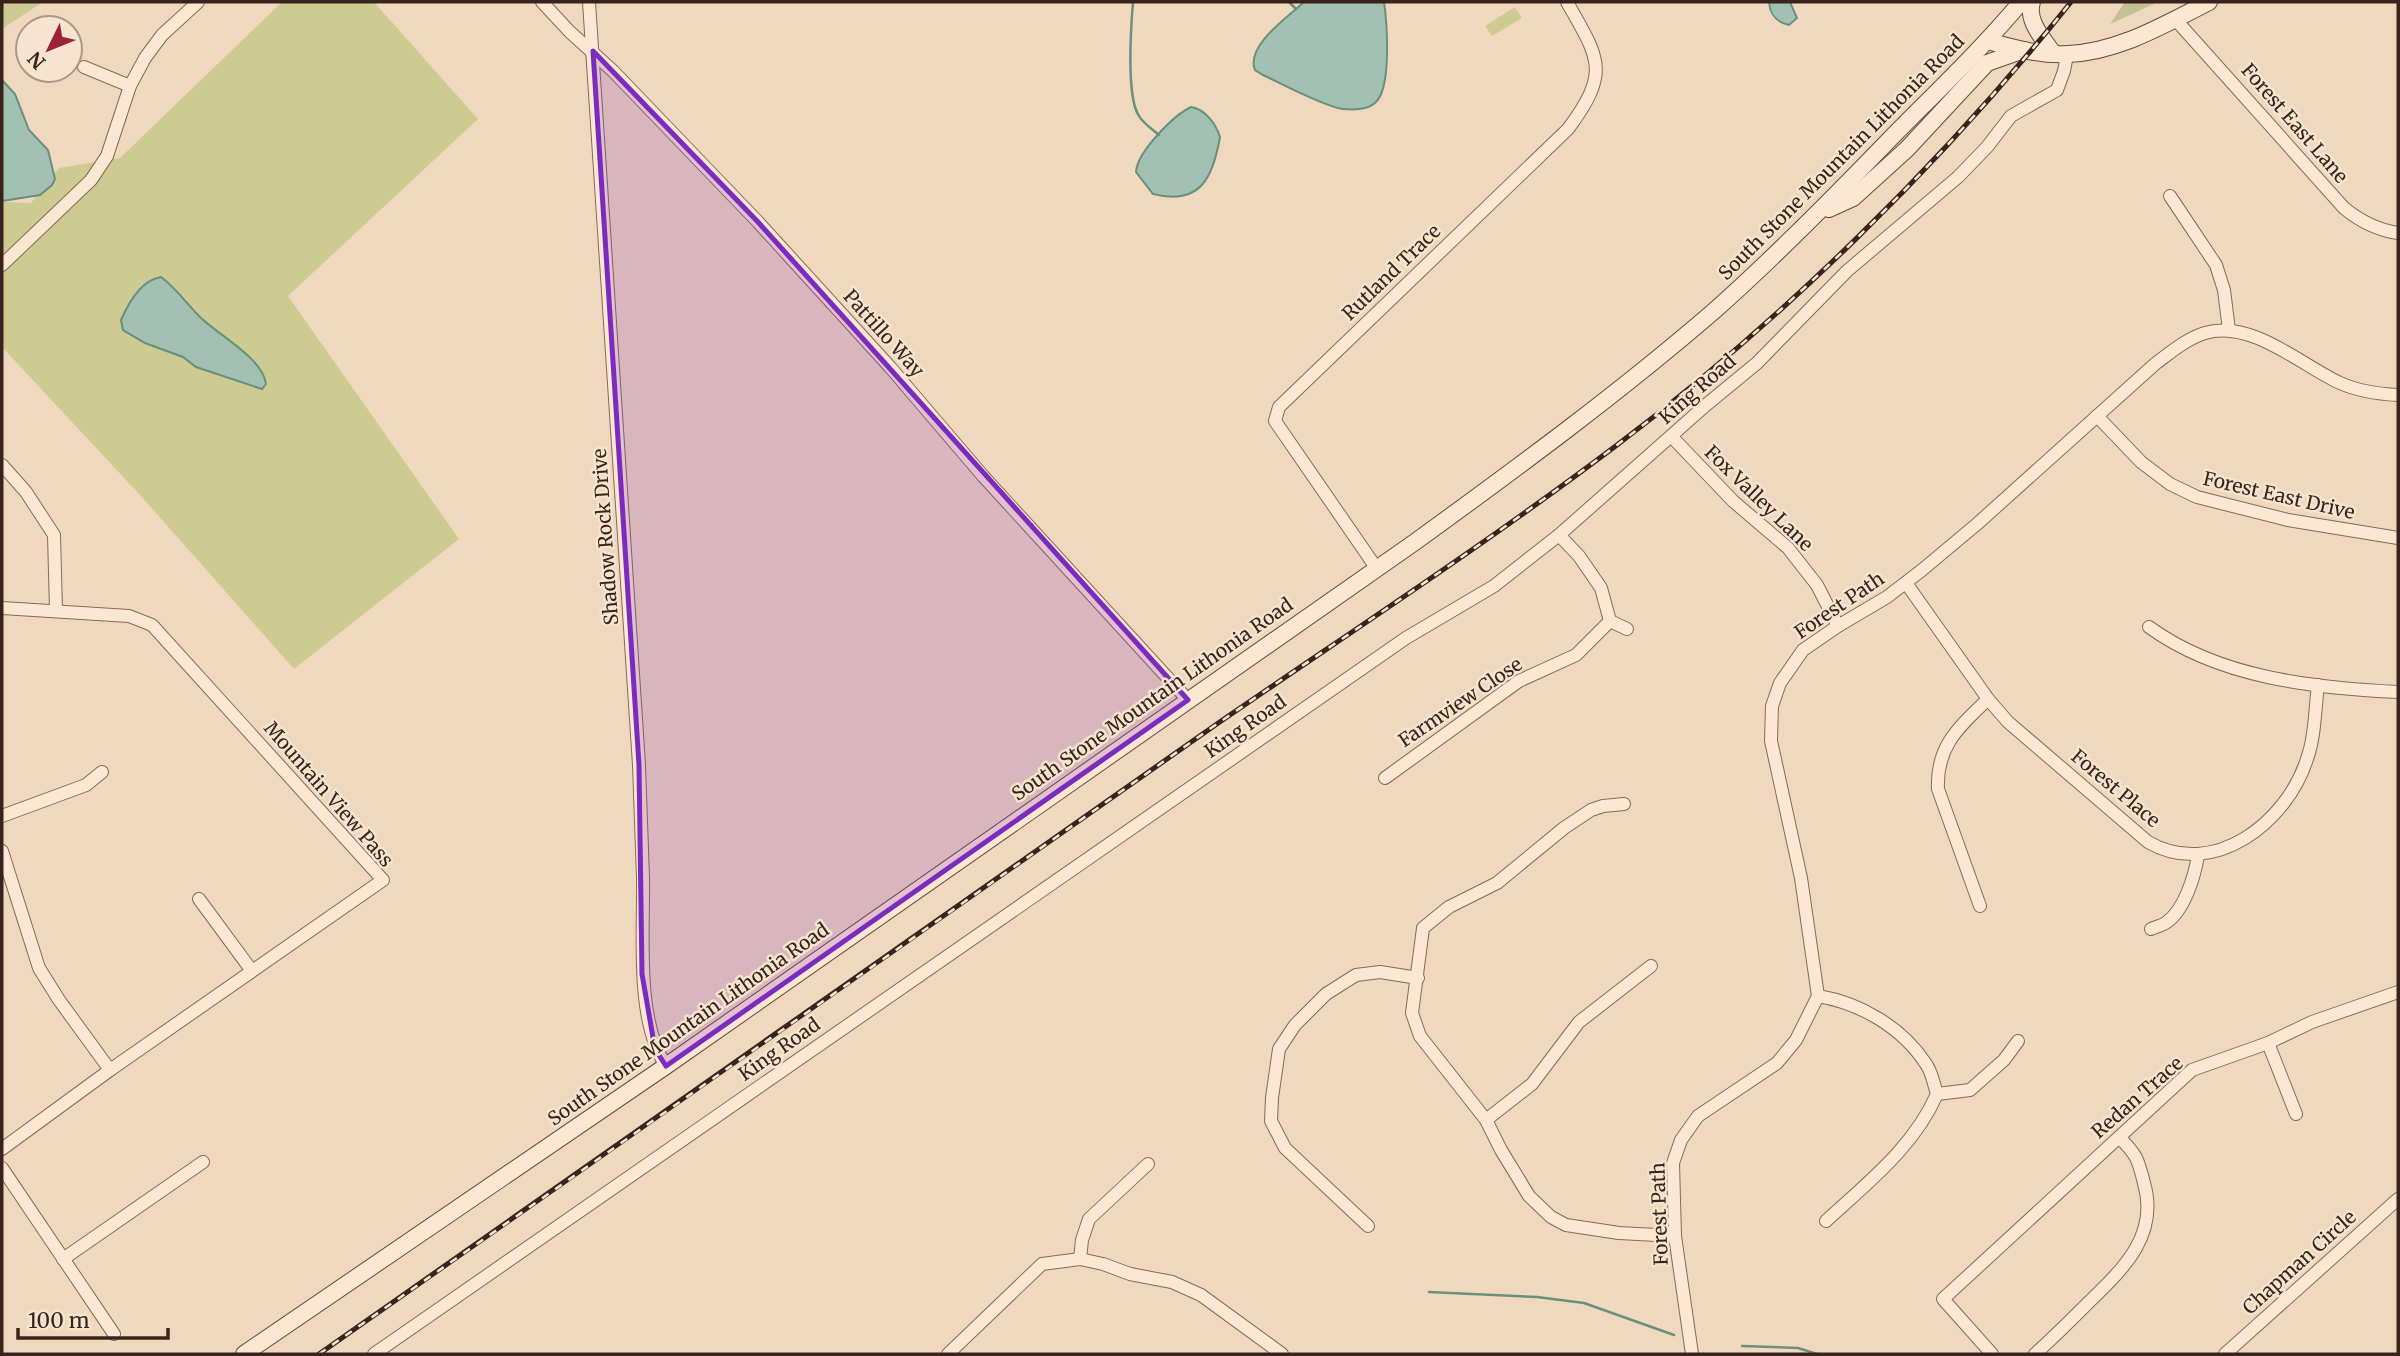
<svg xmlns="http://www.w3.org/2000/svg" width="2400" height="1356" font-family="Merriweather,serif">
<rect width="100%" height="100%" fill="#f0d8be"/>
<g fill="#cecb92">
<path d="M2,2H43L2,29Z"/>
<path d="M282,2H374L478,119L288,296L459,539L294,669L140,495L2,347V202L31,203L59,168L120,158Z"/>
<path d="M1515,7L1522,18L1492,36L1485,26Z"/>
</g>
<path fill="#c3c092" d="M2125,2H2158L2110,24Z"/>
<g fill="#a2c1b3" stroke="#69907f" stroke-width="2">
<path d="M1304,2H1384C1387,23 1392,89 1375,103C1367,110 1353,110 1343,109C1325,107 1282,84 1263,75L1255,70C1245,46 1289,16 1304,2Z"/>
<path d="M1769,2H1790L1797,18L1789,25C1776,22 1770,15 1769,2Z"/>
<path d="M2,80L15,94L29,130L48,150L55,179L52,185L40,195L2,201Z"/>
<path d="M1191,107C1205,109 1216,124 1220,137C1213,177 1201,206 1153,194L1136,172C1137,152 1174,115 1191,107Z"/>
<path d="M161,277C176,288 187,304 200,317C218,335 263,358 266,384L262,389L196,367L183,357L145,343L123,330L121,320C128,304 141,280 161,277Z"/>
</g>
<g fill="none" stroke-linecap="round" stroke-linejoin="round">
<g stroke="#69907f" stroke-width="2.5">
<path d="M1133,2C1131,26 1126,97 1139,116C1143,123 1153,130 1159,135"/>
<path d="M1289,2L1296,9"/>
<path d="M1429,1292L1537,1297L1584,1303L1674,1335"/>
<path d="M1742,1346L1798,1348L1817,1354"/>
</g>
<g stroke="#896856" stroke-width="14">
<g id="street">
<path d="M542,2L570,32L613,71L758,222L890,367L983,476L1188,700"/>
<path d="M589,2L639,765C640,803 642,840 643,878C644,933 635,1019 666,1066"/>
<path d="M2175,19L2344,208C2361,222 2377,230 2398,233"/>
<path d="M84,67L130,86"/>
<path d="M2170,196L2216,265L2224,290L2229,330"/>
<path d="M2,265L91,180L107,156L130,86L145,58L162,35L198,2"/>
<path d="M2097,416L2141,462L2170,484L2197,497L2288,520L2398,538"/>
<path d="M1672,437L1733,501L1788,548L1817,585L1838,626"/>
<path d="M2,465L26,492L54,535L56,610"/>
<path d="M1559,535L1579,556L1601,588L1610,621"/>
<path d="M1377,569L1275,421L1279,407L1568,129C1611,71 1599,59 1567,2"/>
<path d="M1906,583L1988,699L2008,722L2148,842C2214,880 2287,822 2307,759C2315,737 2315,709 2318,685"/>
<path d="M2,608L129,616L152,625L383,880L110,1070L2,1149"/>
<path d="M1610,621L1627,629"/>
<path d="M2149,627C2219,678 2314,688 2398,692"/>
<path d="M1385,778L1519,681L1576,655L1610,621"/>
<path d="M1624,804L1603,806L1591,810L1564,828L1497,883L1449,907L1423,928L1412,1013L1420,1036L1486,1120L1501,1150L1529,1196L1551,1217L1566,1225L1619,1233L1675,1236"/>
<path d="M2,816L86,785L102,772"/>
<path d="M2,851L39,968L59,1000L110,1070"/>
<path d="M199,899L252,971"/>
<path d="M1980,906L1938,789C1936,746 1959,727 1988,699"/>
<path d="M2151,929C2156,927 2163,925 2167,922C2185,909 2195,875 2198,855"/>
<path d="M1818,996C1860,1003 1902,1027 1926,1064C1932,1072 1934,1085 1937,1094C1914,1147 1867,1183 1826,1221"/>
<path d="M2268,1043L2296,1114"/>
<path d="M1937,1094L1970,1090L2004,1060L2018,1041"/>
<path d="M1486,1120L1532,1084L1579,1022L1651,966"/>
<path d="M2,1168L114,1334"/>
<path d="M1368,1226L1285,1148L1271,1121L1272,1098L1279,1049L1295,1025L1326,994L1356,975L1380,972L1418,978"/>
<path d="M63,1259L203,1162"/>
<path d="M1080,1259L1082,1240L1089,1219L1148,1164"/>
<path d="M374,1354L1406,638L1494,586L1559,535L1706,405L1757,363L1847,271L1958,177L1987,147L2011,116L2057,90L2064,71L2067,55"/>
<path d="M948,1354L1042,1264L1080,1259L1103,1264L1130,1274L1172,1282L1201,1295L1282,1354"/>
<path d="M1692,1354L1675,1236L1673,1163L1681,1140L1698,1116L1777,1063L1796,1040L1818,996L1801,878L1771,741L1772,706L1780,683L1803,650L1838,626L1887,597L1922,570L1977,524L2155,364C2171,352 2186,339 2205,333C2251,319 2301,365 2340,383C2358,391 2378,394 2398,395"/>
<path d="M1992,1354L1943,1299L2192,1070L2268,1043L2312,1022L2398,992"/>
<path d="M2035,1354C2054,1337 2072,1319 2089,1302C2124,1268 2159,1235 2144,1183C2138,1159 2137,1155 2119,1137"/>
<path d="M2225,1354L2398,1199"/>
</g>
</g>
<g stroke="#6b4939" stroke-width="18">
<g id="secondary">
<path d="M2032,2C2026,21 2043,38 2053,53"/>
<path d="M1988,41C2013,48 2042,56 2068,54C2119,52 2165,24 2209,2"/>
<path d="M1829,209L1853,198L1907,149L1987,63L2024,50"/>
<path d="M244,1354L666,1066L1415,542C1517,468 1619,393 1714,311C1775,257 1832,199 1889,140C1934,94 1980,51 2021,2"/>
</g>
</g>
<use href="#street" stroke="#fbe7d2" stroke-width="12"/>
<use href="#secondary" stroke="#fbe7d2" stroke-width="16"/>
<g stroke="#38241c" stroke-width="5">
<path id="rail" d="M319,1354C618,1146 916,936 1214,726C1349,633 1486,544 1617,445C1783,320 1941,164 2071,2"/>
</g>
<use href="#rail" stroke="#f7e4ce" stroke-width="2.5" stroke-dasharray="8" stroke-linecap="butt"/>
</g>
<path fill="#7b2cbf" fill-opacity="0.2" stroke="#7b2cbf" stroke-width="5" stroke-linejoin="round" d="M593,51L758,222L1188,700L666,1066L655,1049L642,974L639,765Z"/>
<g text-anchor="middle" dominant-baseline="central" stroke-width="5" stroke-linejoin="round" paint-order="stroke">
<g font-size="19" fill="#38241c" stroke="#f7e4ce">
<text transform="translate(2295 123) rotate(49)">Forest East Lane</text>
<text transform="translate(1841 157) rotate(-45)">South Stone Mountain Lithonia Road</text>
<text transform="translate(1391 272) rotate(-44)">Rutland Trace</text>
<text transform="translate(884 333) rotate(48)">Pattillo Way</text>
<text transform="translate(1697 389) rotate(-41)">King Road</text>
<text transform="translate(2279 495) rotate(13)">Forest East Drive</text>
<text transform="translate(1759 498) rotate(44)">Fox Valley Lane</text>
<text transform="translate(605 537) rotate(-94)">Shadow Rock Drive</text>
<text transform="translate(1839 605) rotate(-34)">Forest Path</text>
<text transform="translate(1152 699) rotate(-35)">South Stone Mountain Lithonia Road</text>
<text transform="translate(1460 702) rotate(-34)">Farmview Close</text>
<text transform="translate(1245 726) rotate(-35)">King Road</text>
<text transform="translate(2116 788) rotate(40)">Forest Place</text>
<text transform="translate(329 794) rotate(49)">Mountain View Pass</text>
<text transform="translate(688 1024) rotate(-35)">South Stone Mountain Lithonia Road</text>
<text transform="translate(779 1049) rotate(-35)">King Road</text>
<text transform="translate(2137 1097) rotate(-41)">Redan Trace</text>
<text transform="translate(1659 1214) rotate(-92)">Forest Path</text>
<text transform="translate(2299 1262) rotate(-42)">Chapman Circle</text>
</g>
</g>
<rect width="2400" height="1356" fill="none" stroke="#38241c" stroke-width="7"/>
<g transform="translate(49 49) rotate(227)"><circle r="33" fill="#f7e4ce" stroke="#ab9787" stroke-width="2"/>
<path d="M0-5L12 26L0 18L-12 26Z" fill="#9c2339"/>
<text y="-10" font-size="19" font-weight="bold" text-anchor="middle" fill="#38241c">N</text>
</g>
<path d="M18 1328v10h150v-10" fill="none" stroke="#38241c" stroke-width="3.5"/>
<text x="28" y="1328" font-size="21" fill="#38241c" stroke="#f7e4ce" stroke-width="5" paint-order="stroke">100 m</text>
</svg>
